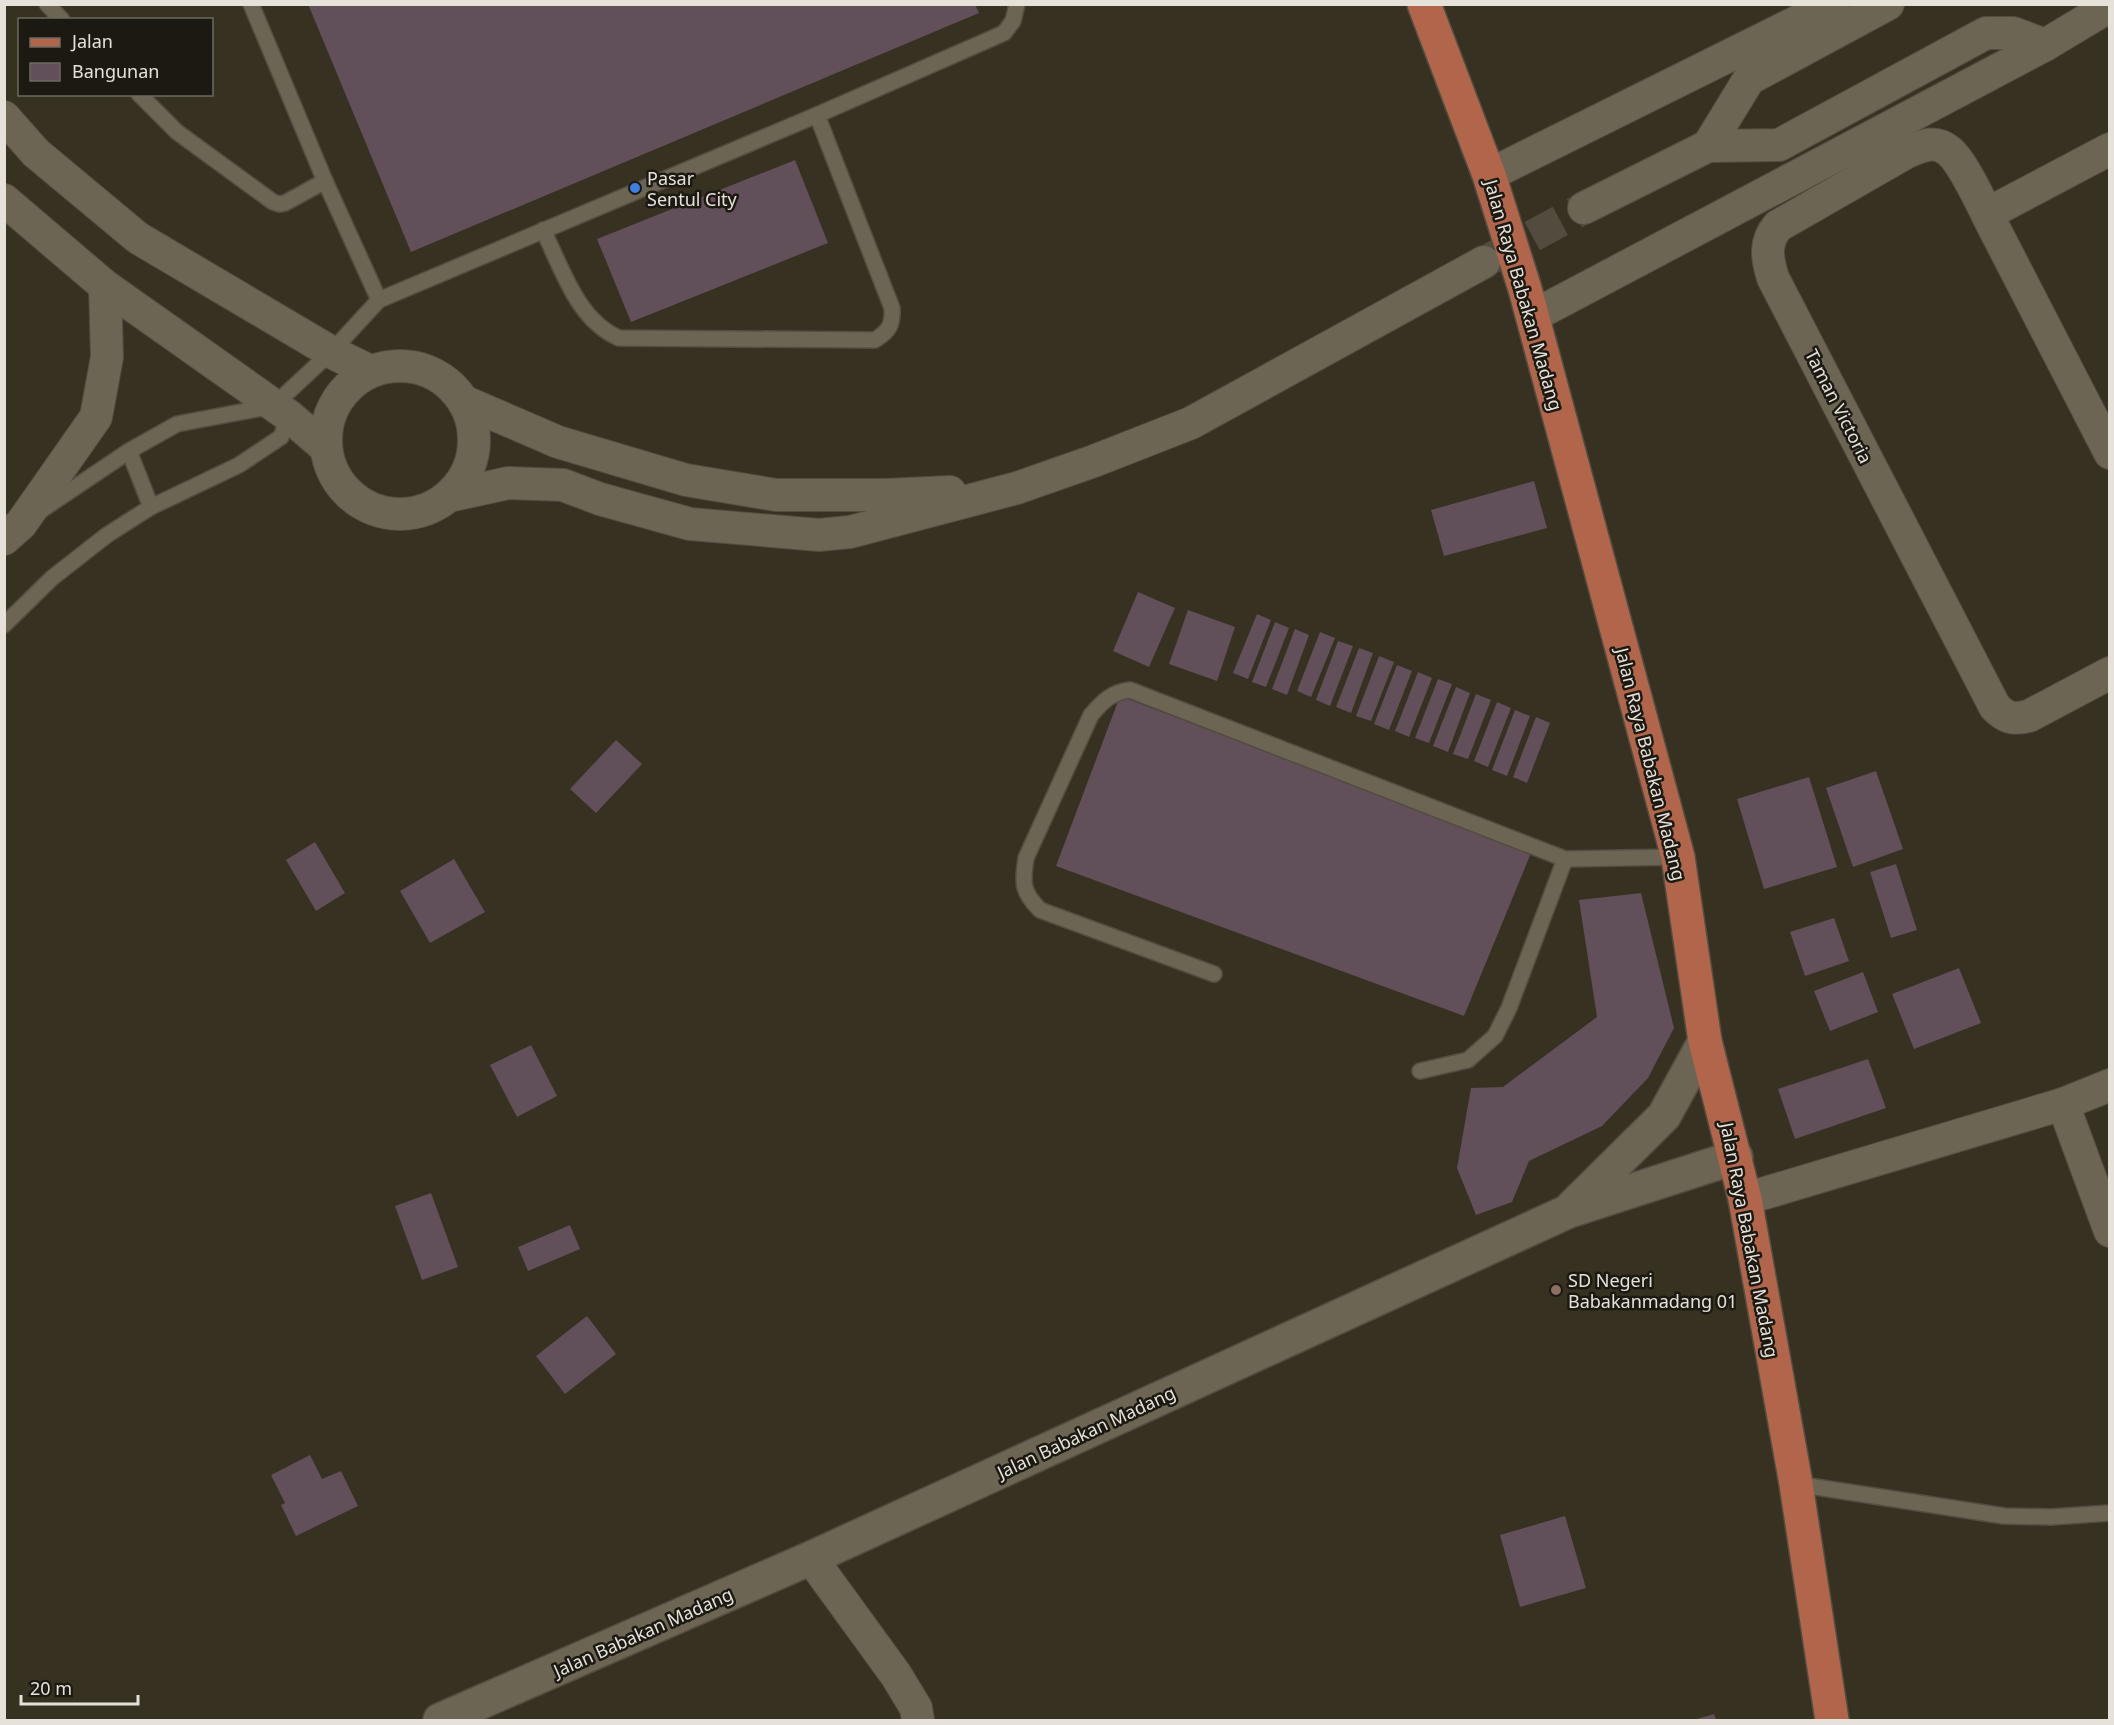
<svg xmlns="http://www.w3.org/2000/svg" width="2114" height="1725" font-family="'Noto Sans',sans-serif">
<rect width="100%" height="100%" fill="#373122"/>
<g fill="#614f59">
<path d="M308,4H975L979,13L411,252Z"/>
<path d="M795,160L828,243L631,322L597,239Z"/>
<path d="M1534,481L1547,528L1444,556L1431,510Z"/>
<path d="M1138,592L1175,608L1149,667L1113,651Z"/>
<path d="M1188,610L1235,627L1217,681L1169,664Z"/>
<path d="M1257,614L1271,620L1248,679L1233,673Z"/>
<path d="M1275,622L1289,628L1266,687L1252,682Z"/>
<path d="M1295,629L1309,635L1287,695L1272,689Z"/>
<path d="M1320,632L1335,638L1311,697L1297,691Z"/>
<path d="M1338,641L1353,646L1330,706L1316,700Z"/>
<path d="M1359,648L1373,653L1351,713L1336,707Z"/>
<path d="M1379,656L1394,662L1371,721L1356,716Z"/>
<path d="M1397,665L1412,671L1389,730L1374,724Z"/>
<path d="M1418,672L1432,678L1409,737L1395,731Z"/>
<path d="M1438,679L1452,684L1429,743L1415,738Z"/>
<path d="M1456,687L1470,693L1448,752L1433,746Z"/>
<path d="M1476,694L1491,700L1468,759L1453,754Z"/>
<path d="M1120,696L1531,853L1464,1016L1056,866Z"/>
<path d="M1497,702L1511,708L1488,767L1474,761Z"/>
<path d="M1515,710L1530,716L1507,776L1492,770Z"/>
<path d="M1536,717L1550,723L1527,783L1513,777Z"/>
<path d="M616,740L642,764L596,813L570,789Z"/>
<path d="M1876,771L1903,849L1853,867L1826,788Z"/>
<path d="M1809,777L1837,867L1764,889L1737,799Z"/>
<path d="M315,842L345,893L316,911L286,860Z"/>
<path d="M454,859L485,912L430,943L400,891Z"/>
<path d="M1896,864L1917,930L1891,938L1870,872Z"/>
<path d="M1641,893L1674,1028L1648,1078L1602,1126L1529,1161L1512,1202L1476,1215L1457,1168L1471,1088L1503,1087L1597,1017L1579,900Z"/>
<path d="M1834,918L1849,961L1805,976L1790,932Z"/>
<path d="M1959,968L1981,1023L1914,1049L1892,994Z"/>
<path d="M1863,972L1878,1012L1830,1031L1814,991Z"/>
<path d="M531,1045L557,1096L517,1117L490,1065Z"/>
<path d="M1868,1059L1886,1108L1795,1139L1778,1089Z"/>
<path d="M431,1193L458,1267L422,1280L395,1206Z"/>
<path d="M570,1225L580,1249L528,1271L518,1247Z"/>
<path d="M587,1316L616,1354L565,1394L536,1356Z"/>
<path d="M310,1455L322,1479L341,1471L358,1506L296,1536L281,1505L285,1503L271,1475Z"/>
<path d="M1565,1516L1586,1588L1520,1607L1500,1535Z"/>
<path d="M1714,1714L1716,1720H1693Z"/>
</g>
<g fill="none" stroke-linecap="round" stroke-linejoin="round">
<path stroke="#514c3d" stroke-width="32" stroke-dasharray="32 16" stroke-linecap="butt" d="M1490,259L1584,208"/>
<g stroke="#534d40" stroke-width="18">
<g id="lane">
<path d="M47,4L62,20"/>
<path d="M251,4L325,181L379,300"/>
<path d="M139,94L177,132L273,202L279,204L285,203L325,181"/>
<path d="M543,230C562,268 577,320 619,338L875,340C889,331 893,325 892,308L817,115"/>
<path d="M129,451L151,507"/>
<path d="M40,511L129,451L177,424L273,406L331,352L379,300L817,115L1004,33L1013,21L1017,4"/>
<path d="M4,625L52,578L107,535L151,507L239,465L281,437L289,416"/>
<path d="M1214,974L1040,910C1022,892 1022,883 1026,858L1091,715C1103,701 1112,692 1130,690L1565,859L1678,857"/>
<path d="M1420,1071L1468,1060L1495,1036L1509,1008L1565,859"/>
<path d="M1796,1484L2004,1516L2051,1517L2110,1513"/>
</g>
</g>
<g stroke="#534d40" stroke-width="34">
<g id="street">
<path d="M4,117L36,153L138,238L331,352L370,371"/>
<path d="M1708,146L1749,79L1888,4"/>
<path d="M1489,175L1833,4"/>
<path d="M4,200L105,286L289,416L325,447"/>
<path d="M1584,208L1708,146L1779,145L1986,33H2013L2045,45"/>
<path d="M1987,214L2110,149"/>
<path d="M1533,316L2045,45L2110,6"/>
<circle cx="400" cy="440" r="74"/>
<path d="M463,401L558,442L686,480L776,495H885L950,492"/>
<path d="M2110,453C2071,378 2033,304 1995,230C1985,211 1964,163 1949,151C1935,139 1922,146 1907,152L1778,226C1764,242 1767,259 1773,278L1995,707C2006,718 2013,720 2029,716L2110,673"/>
<path d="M449,496L508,483L563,485L600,499L690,524L819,535L850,532L1017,488L1094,461L1191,423L1484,262"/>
<path d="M4,539L21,524L96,417L107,357L105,286"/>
<path d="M2063,1104L2110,1231"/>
<path d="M1745,1199L2063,1104L2110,1085"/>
<path d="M811,1558L896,1675L916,1708L918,1720"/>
</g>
</g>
<g stroke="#534d40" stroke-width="36">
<g id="secondary">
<path d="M1572,1207L1664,1116L1705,1041"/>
<path d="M440,1720L811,1558L1569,1211L1736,1157"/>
</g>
</g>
<g stroke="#534d40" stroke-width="36">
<path id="primary" d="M1424,4L1489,175L1525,289L1678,857L1705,1041L1745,1199L1796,1484L1832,1720"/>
</g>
<use href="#lane" stroke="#6c6554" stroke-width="15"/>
<use href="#street" stroke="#6c6554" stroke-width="32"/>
<use href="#secondary" stroke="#6c6554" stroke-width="33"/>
<use href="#primary" stroke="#b1664b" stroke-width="33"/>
</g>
<circle fill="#3f7fe0" stroke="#1c1912" stroke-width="2" cx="635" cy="188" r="6"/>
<circle fill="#8d6e63" stroke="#1c1912" stroke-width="2" cx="1556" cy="1290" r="6"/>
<g text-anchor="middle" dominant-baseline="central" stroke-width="5" stroke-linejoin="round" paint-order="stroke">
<g font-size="18" fill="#e6e2d9" stroke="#1c1912" text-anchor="start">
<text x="647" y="178">Pasar<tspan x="647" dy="21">Sentul City</tspan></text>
<text x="1568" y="1280">SD Negeri<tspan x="1568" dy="21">Babakanmadang 01</tspan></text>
</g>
<g font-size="18" fill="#e6e2d9" stroke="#1c1912">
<text transform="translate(1524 295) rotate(74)">Jalan Raya Babakan Madang</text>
<text transform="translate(1839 406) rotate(63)">Taman Victoria</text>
<text transform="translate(1651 764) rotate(76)">Jalan Raya Babakan Madang</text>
<text transform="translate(1750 1240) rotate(79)">Jalan Raya Babakan Madang</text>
<text transform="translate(1086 1432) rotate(-25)">Jalan Babakan Madang</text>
<text transform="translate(643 1632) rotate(-24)">Jalan Babakan Madang</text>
</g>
</g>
<rect width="2114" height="1725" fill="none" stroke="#e6e2d9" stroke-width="12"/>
<rect x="18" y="18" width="195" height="78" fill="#1c1912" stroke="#6d6962" stroke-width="1.5"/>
<rect x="30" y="38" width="30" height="9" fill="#b1664b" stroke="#6d6962" stroke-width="1.5"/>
<text x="72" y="48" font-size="18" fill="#e6e2d9">Jalan</text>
<rect x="30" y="63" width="30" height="18" fill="#614f59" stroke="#6d6962" stroke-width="1.5"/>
<text x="72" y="78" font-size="18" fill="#e6e2d9">Bangunan</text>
<path d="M21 1695v9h117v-9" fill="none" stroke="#e6e2d9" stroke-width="3"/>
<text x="30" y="1695" font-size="18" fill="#e6e2d9" stroke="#1c1912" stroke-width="4.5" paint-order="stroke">20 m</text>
</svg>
